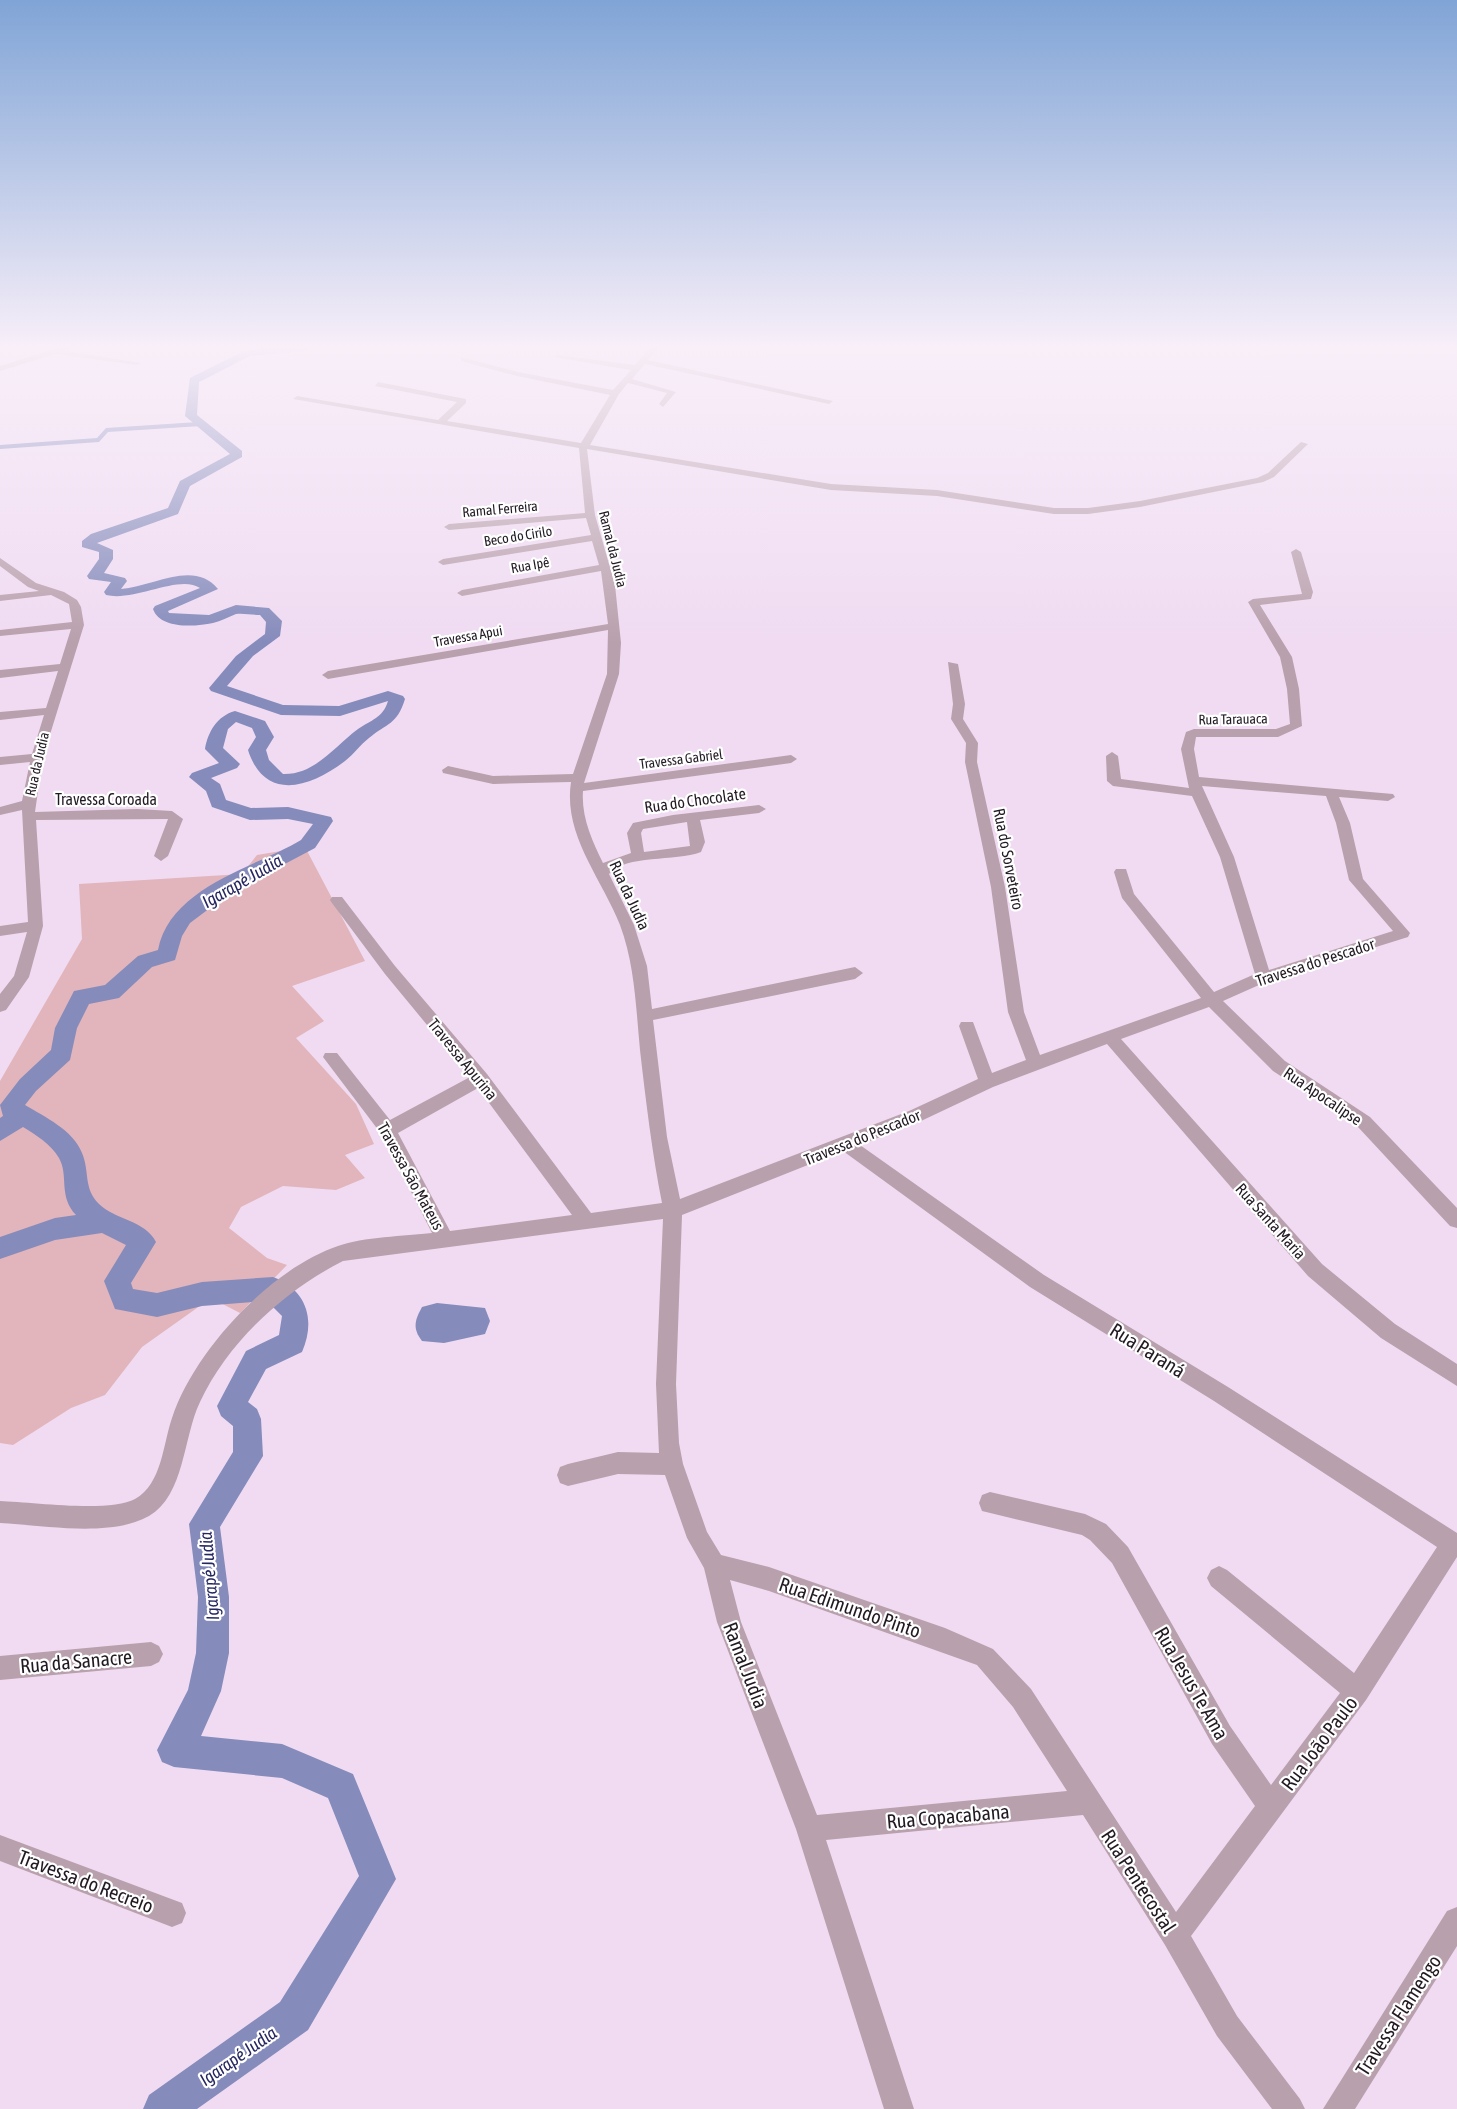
<svg xmlns="http://www.w3.org/2000/svg" width="1457" height="2109" font-family="'Asap Condensed',sans-serif">
<rect width="100%" height="100%" fill="#f0dbf2"/>
<path fill="#e1b5bb" d="M305,847L365,961L292,986L324,1021L296,1038L356,1104L374,1144L345,1155L365,1178L336,1190L283,1186L241,1207L229,1228L267,1258L287,1265L240,1313L211,1298L142,1347L105,1395L71,1408L13,1445L0,1443V1081L82,939L79,884L242,874L257,855Z"/>
<path fill="#858bbb" d="M437,1303L485,1308L490,1321L485,1334L444,1343L422,1341C412,1328 415,1320 422,1307Z"/>
<g fill="none" stroke-linecap="round" stroke-linejoin="round">
<path fill="#858bbb" fill-rule="evenodd" d="M198,422L202,424L201,426L108,432L99,442L0,449V445L97,438L106,428Z"/>
<path fill="#858bbb" fill-rule="evenodd" d="M269,348H310L305,351L250,356L199,382L197,415L242,451V457L190,486L178,514L97,543L113,550V559L104,573L125,578L127,581L121,589C152,587 194,559 218,589L168,611L169,613L209,615L236,605L269,608L282,621L280,636L253,656L227,686L283,705L339,706L388,691L403,696L405,699C397,725 387,723 369,738C360,745 354,754 345,761C311,787 265,803 248,750L256,737L252,728L236,722L228,729L223,748L240,764L237,768L211,778L220,784L226,800L251,808L288,807L331,817L333,821L315,848L230,893L190,923L182,936L175,960L152,967L119,998L89,1004L77,1028L70,1060L36,1091L25,1105C45,1117 73,1130 82,1153C90,1172 83,1188 99,1204C115,1220 145,1220 156,1242L131,1283L133,1289L157,1293L202,1282L273,1277C307,1290 316,1320 302,1352L266,1369L248,1402L257,1409L261,1419L263,1456L220,1527L229,1597V1653L221,1691L201,1736L282,1744L353,1774L396,1879L308,2030L197,2109H143L149,2095L280,2002L359,1876L328,1798L282,1778L174,1767L162,1762L157,1750L188,1690L196,1653L198,1597L189,1524L233,1452V1426L221,1416L217,1406L246,1351L279,1335L282,1316L267,1301L202,1306L157,1317L115,1309L104,1281L126,1245L102,1233L55,1240L0,1259V1237L55,1218L76,1215C58,1196 69,1176 59,1158C51,1144 36,1135 23,1127L0,1141V1118L3,1116L0,1105L20,1079L51,1050L55,1028L74,991L105,985L138,956L158,950C170,887 254,868 301,840L313,824L288,819L250,820L212,807L206,791L189,777L192,773L219,763L205,749C208,732 217,716 235,711L265,721L274,737L266,750L269,760L283,774C315,775 335,746 358,729C371,720 383,718 388,701L340,716L281,715L211,691L209,688L236,656L265,634L266,622L260,615C252,615 243,613 236,614C228,617 221,621 213,623C194,627 160,629 153,609L155,606L200,588C179,574 135,602 106,595L104,592L111,582L89,579L87,576L99,559V552L82,547V541L91,534L168,508L180,481L230,454L185,416L190,378L244,351Z"/>
<g fill="#b8a0ac" fill-rule="evenodd">
<path d="M58,348H70L65,351L141,363L137,365L55,354L0,371V366Z"/>
<path d="M650,348H658L648,360L833,401L829,404L645,364L632,379L676,392L663,407L659,404L667,393L628,383L619,394L590,445L831,484L937,490L1054,508H1088L1140,501L1257,478L1268,473L1301,442L1308,444L1274,477L1263,482L1140,507L1088,514H1054L937,496L831,490L587,449L595,515L615,585L621,643L619,674L584,783L791,755L797,759L791,763L583,791C581,816 592,841 603,863L631,853L627,833L633,823L673,815L759,805L766,809L759,813L700,820L705,842L701,852C675,862 626,854 609,874L634,925L647,966L652,1009L855,967L863,973L855,979L653,1020L667,1137L680,1199L909,1111L978,1079L959,1026L961,1022H973L992,1073L1026,1060L1008,1012L991,887L965,762L966,743L951,719L953,704L948,662L958,664L965,704L963,719L978,743L977,762L1005,887L1024,1012L1040,1055L1201,998L1122,898L1114,872L1116,869H1126L1134,894L1214,992L1255,974L1220,857L1192,796L1113,786L1107,781L1106,756L1112,752L1118,756L1121,779L1189,788L1181,749L1186,732L1194,729H1276L1290,724L1287,689L1280,657L1248,602L1253,599L1302,594L1291,552L1296,549L1301,552L1313,592L1311,599L1260,605L1292,657L1299,689L1302,726L1278,737H1196L1194,749L1199,777L1393,794L1395,797L1388,801L1339,797L1350,823L1363,879L1410,933L1408,937L1268,981L1223,1001L1285,1061L1370,1117L1457,1208V1228L1450,1226L1358,1127L1273,1071L1209,1007L1121,1039L1322,1264L1395,1324L1457,1364V1386L1381,1338L1308,1276L1107,1044L993,1087L921,1121L860,1145L1044,1275L1228,1387L1457,1533V1557L1366,1700L1191,1936L1237,2016L1300,2099L1305,2109H1272L1217,2036L1165,1945L1083,1815L826,1840L914,2109H884L796,1829L717,1622L704,1568L687,1538L665,1475L618,1474L568,1486L560,1483L557,1475L560,1467L568,1464L618,1452L659,1453L656,1384L663,1219L343,1261C284,1291 228,1342 200,1402C183,1437 185,1495 149,1516C111,1538 42,1525 0,1523V1501C31,1502 110,1513 135,1499C162,1484 163,1444 172,1418C194,1351 270,1269 338,1246C363,1237 405,1236 432,1233L382,1135L323,1057L325,1053H337L390,1120L470,1077L385,974L332,903L330,900L332,897H342L395,966L487,1074L591,1213L662,1203C652,1152 646,1102 640,1050C636,1009 635,965 620,925C601,877 563,835 571,782L493,784L443,773L442,770L448,766L493,776L573,774L607,674L608,630L328,679L322,675L328,671L608,624L601,571L462,596L457,593L462,590L599,565L592,541L443,565L438,562L443,559L591,535L586,518L449,530L444,527L449,524L585,513L579,448L293,399L297,396L438,420L457,402L375,386L378,382L466,399V403L447,421L581,443L610,395L517,376L461,361V357L518,372L613,390L631,370L554,357L558,355L635,365ZM1202,786L1326,796L1336,823L1349,880L1393,931L1269,970L1234,857ZM687,822L690,846L644,852L641,833L643,829ZM478,1088L572,1215L450,1231L398,1133ZM843,1151L1030,1287L1214,1401L1437,1547L1354,1673L1227,1570L1219,1566L1211,1570L1207,1578L1211,1586L1340,1693L1271,1785L1230,1726L1128,1547L1106,1524L1085,1514L990,1492L982,1495L979,1503L982,1511L1082,1535L1090,1540L1112,1563L1212,1744L1255,1806L1176,1912L1031,1689L993,1649L945,1628L769,1567L721,1555L707,1532L683,1464L679,1443L676,1384L682,1215ZM730,1580L769,1591L977,1665L1013,1707L1067,1791L817,1815L741,1622Z"/>
<path d="M0,558L36,583L64,592L77,600L81,607L84,625L43,757L35,812L137,809L172,811L183,819L168,856L161,861L154,856L168,819L36,820L43,926L29,977L6,1010L0,1012V994L14,976L27,932L0,936V926L28,922L22,810L0,815V807L22,801L30,762L0,765V757L32,754L44,715L0,720V712L46,708L58,671L0,678V670L60,664L71,629L0,636V630L72,622L69,604L51,595L0,601V595L39,591L28,587L0,566Z"/>
<path d="M151,1642L159,1646L163,1654L159,1662L151,1666L0,1680V1656Z"/>
<path d="M0,1835L182,1903L186,1913L182,1923L172,1927L0,1861Z"/>
<path d="M1457,1907V1946L1355,2109H1323L1447,1911Z"/>
</g>
</g>
<linearGradient id="sky" x2="0" y2="1"><stop stop-color="#80a4d6"/><stop offset="0.54" stop-color="#f8eff9"/><stop offset="1" stop-color="#f8eff9" stop-opacity="0"/></linearGradient>
<rect width="1457" height="643" fill="url(#sky)"/>
<g text-anchor="middle" dominant-baseline="central" stroke-width="4.5" stroke-linejoin="round" paint-order="stroke">
<g font-size="14" fill="#221a23" stroke="#fff">
<text transform="translate(500 509) rotate(-5)">Ramal Ferreira</text>
<text transform="translate(518 536) rotate(-9)">Beco do Cirilo</text>
<text transform="translate(613 549) rotate(76)">Ramal da Judia</text>
<text transform="translate(530 565) rotate(-10)">Rua Ipê</text>
<text transform="translate(468 636) rotate(-10)">Travessa Apui</text>
<text transform="translate(1233 719) rotate(-1)">Rua Tarauaca</text>
<text transform="translate(681 759) rotate(-7)">Travessa Gabriel</text>
<text transform="translate(37 764) rotate(-77)">Rua da Judia</text>
</g>
<g font-size="16" fill="#221a23" stroke="#fff">
<text x="106" y="799">Travessa Coroada</text>
<text transform="translate(695 800) rotate(-8)">Rua do Chocolate</text>
<text transform="translate(1009 859) rotate(79)">Rua do Sorveteiro</text>
<text transform="translate(630 895) rotate(65)">Rua da Judia</text>
<text transform="translate(1315 962) rotate(-18)">Travessa do Pescador</text>
<text transform="translate(463 1059) rotate(51)">Travessa Apurina</text>
<text transform="translate(1323 1096) rotate(34)">Rua Apocalipse</text>
<text transform="translate(862 1137) rotate(-22)">Travessa do Pescador</text>
<text transform="translate(411 1176) rotate(61)">Travessa São Mateus</text>
<text transform="translate(1271 1221) rotate(48)">Rua Santa Maria</text>
</g>
<g font-size="18" font-style="italic" fill="#262761" stroke="#fff">
<text transform="translate(242 881) rotate(-30)">Igarapé Judia</text>
<text transform="translate(209 1576) rotate(-95)">Igarapé Judia</text>
<text transform="translate(238 2056) rotate(-35)">Igarapé Judia</text>
</g>
<g font-size="20" fill="#221a23" stroke="#fff">
<text transform="translate(1148 1350) rotate(32)">Rua Paraná</text>
<text transform="translate(850 1607) rotate(19)">Rua Edimundo Pinto</text>
<text transform="translate(76 1661) rotate(-5)">Rua da Sanacre</text>
<text transform="translate(746 1665) rotate(69)">Ramal Judia</text>
<text transform="translate(1192 1683) rotate(60)">Rua Jesus Te Ama</text>
<text transform="translate(1319 1743) rotate(-53)">Rua João Paulo</text>
<text transform="translate(948 1816) rotate(-5)">Rua Copacabana</text>
<text transform="translate(86 1881) rotate(21)">Travessa do Recreio</text>
<text transform="translate(1139 1881) rotate(57)">Rua Pentecostal</text>
<text transform="translate(1398 2015) rotate(-57)">Travessa Flamengo</text>
</g>
</g>
</svg>
